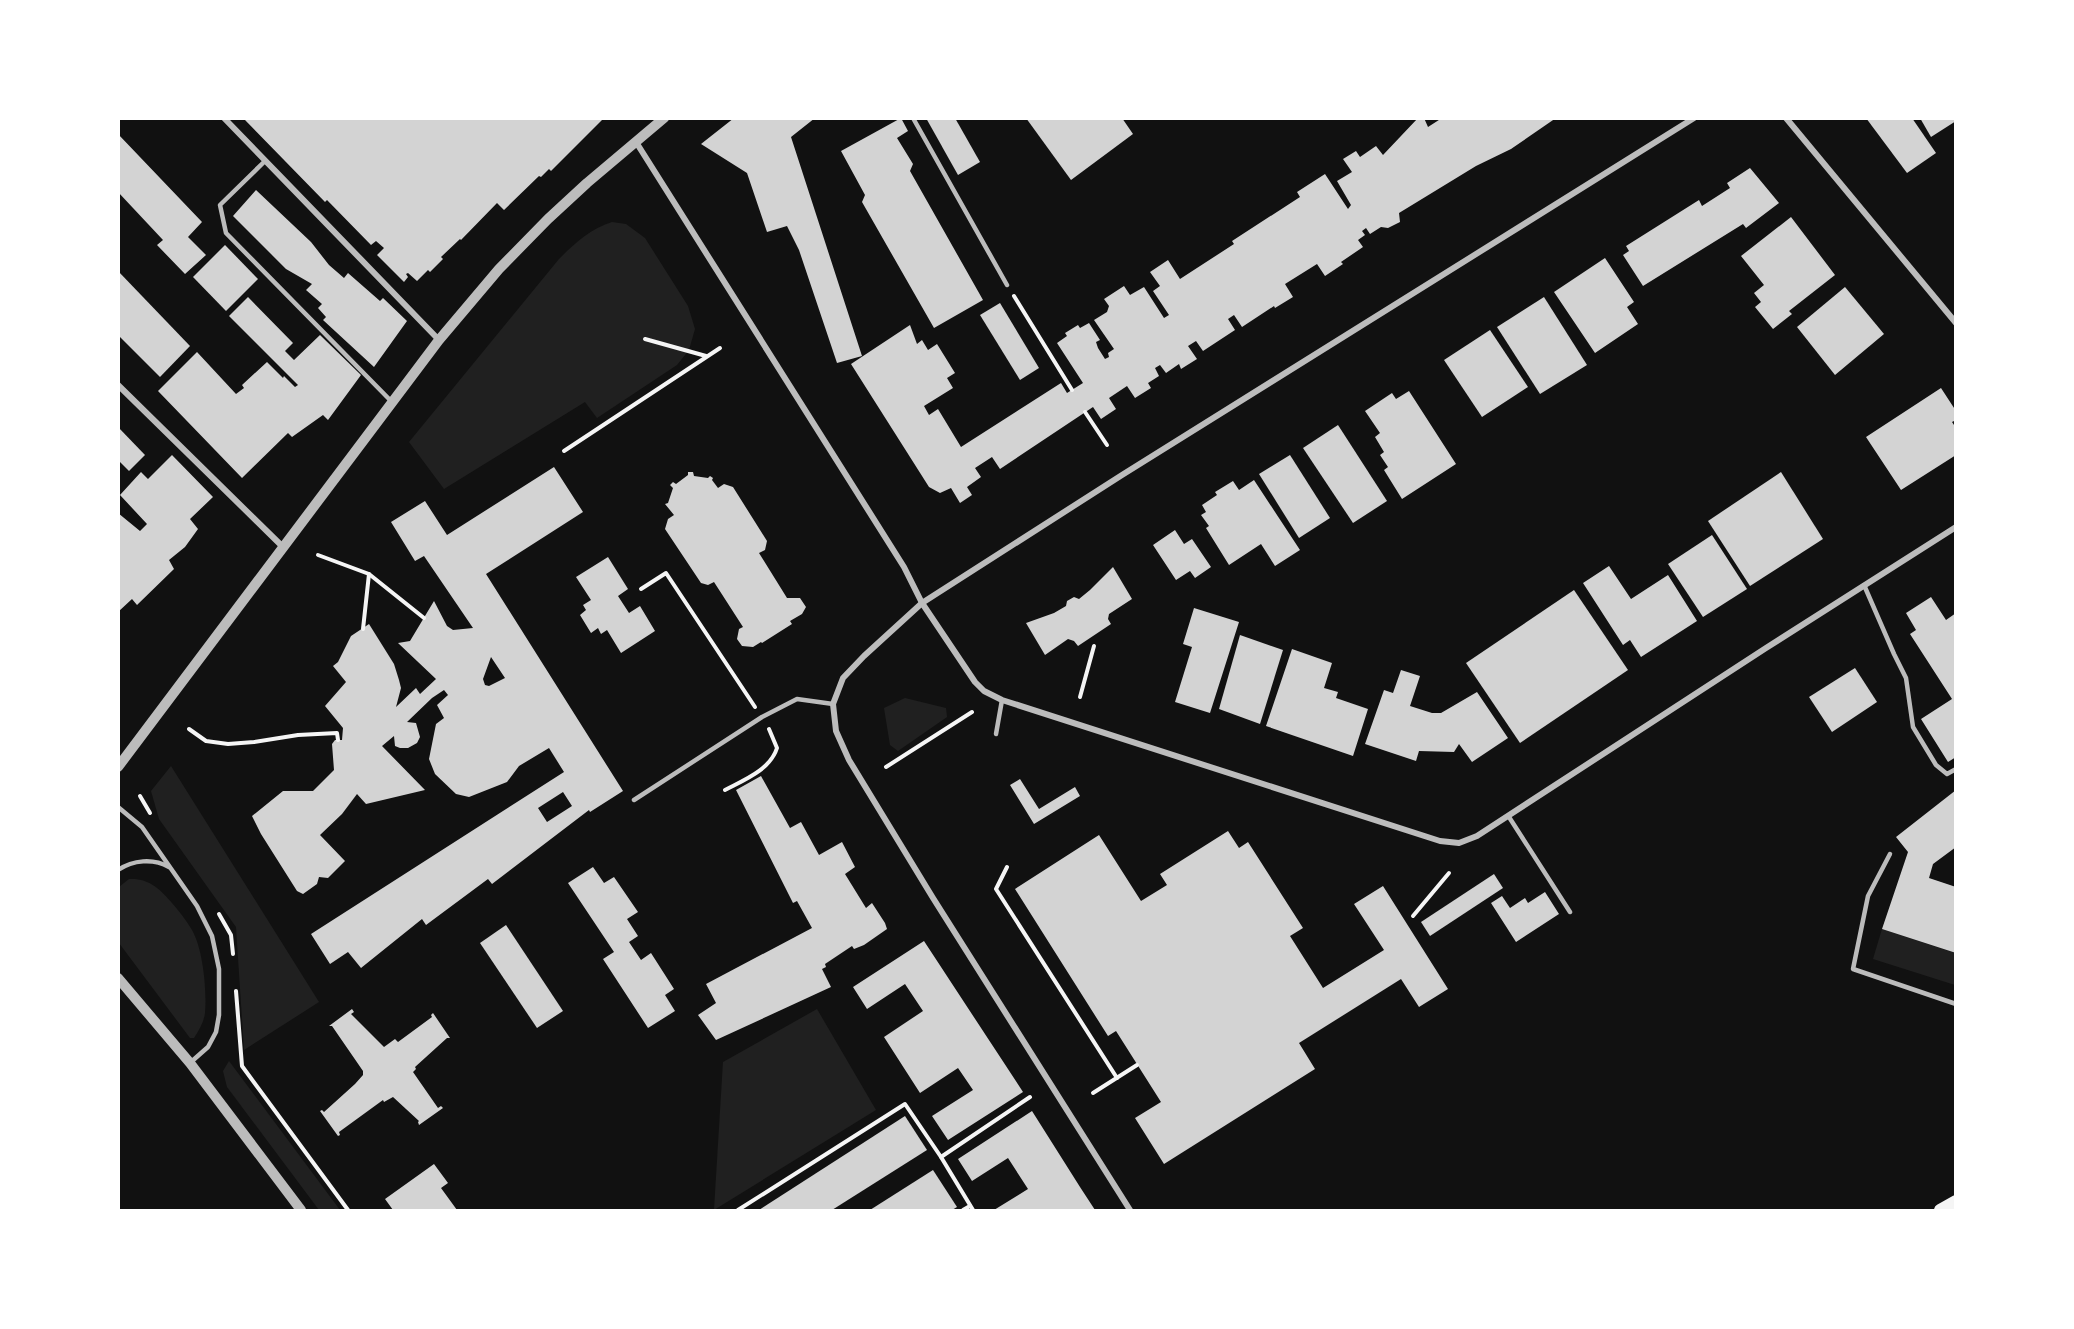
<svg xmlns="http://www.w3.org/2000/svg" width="2074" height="1329" font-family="'Work Sans',sans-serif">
<rect width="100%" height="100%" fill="#111"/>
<g fill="#202020">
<path d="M612,222L626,224L645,238L688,306L695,329L689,350L677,365L597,418L585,402L444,489L409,442L559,259C575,243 590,229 612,222Z"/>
<path d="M905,698L946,708L947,717L898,751L890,745L884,708Z"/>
<path d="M171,766L319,1002L244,1050L236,927L159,819L151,791Z"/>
<path d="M129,879C149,878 160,889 172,903C179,911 186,920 192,930C203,949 207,990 205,1013C204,1022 199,1030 194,1038H190L119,943V887Z"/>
<path d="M1882,929L1955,953V985L1873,959Z"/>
<path d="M817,1009L876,1110L714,1210L723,1062Z"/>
<path d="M229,1061L340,1210H319L227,1087L223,1071Z"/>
</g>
<g fill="#d3d3d3" fill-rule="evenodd">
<path d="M246,118H604L551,171L549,169L541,177L539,176L504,210L497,203L461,240L460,239L441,257L443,259L430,272L428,270L417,281L408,273L406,274L408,277L404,282L377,255L384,248L376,241L371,245L327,200L325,202L245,120Z"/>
<path d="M734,118H815L791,137L862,356L837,363L799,250L787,226L767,232L747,173L701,144Z"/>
<path d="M901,118L908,131L897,138L913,164L910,171L983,300L934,328L862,202L865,195L841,151Z"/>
<path d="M926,118H955L980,162L958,175Z"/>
<path d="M1026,118H1122L1133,134L1071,180Z"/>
<path d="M1418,118H1424L1428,127L1442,118H1556L1511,149L1476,166L1399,213L1400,222L1388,228L1381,227L1370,234L1366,228L1362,231L1365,235L1358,240L1363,247L1341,262L1343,264L1325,276L1317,264L1285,284L1293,297L1275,308L1274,306L1242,327L1234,315L1228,319L1235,330L1203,351L1196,341L1188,346L1197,359L1181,369L1179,364L1166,373L1160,365L1155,368L1159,376L1148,383L1151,388L1135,398L1127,386L1109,398L1116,409L1101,419L1093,407L1000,469L992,457L975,468L981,477L967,487L972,495L960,503L951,488L940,493L929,487L851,364L910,325L917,344L922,340L928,350L937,344L955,373L947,378L953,388L924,406L929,415L938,409L961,447L1061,383L1067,393L1083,383L1057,343L1067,336L1065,333L1078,325L1080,328L1089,323L1100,340L1096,342L1098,348L1105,359L1109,357L1108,353L1114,349L1094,320L1107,312L1109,306L1104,299L1124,286L1130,295L1144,287L1164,318L1169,315L1153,291L1160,286L1150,272L1168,260L1180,279L1234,244L1232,241L1300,197L1297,192L1325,174L1348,209L1351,205L1337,181L1352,172L1343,159L1356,151L1360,157L1376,146L1383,155Z"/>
<path d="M1866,118H1912L1936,153L1907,173Z"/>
<path d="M1920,118H1956V121L1931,137Z"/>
<path d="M118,134L202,222L188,237L206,255L185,274L157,245L163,240L118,192Z"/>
<path d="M1750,168L1779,203L1746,228L1743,224L1643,286L1623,255L1629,251L1626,246L1699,200L1702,206L1730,188L1727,183Z"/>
<path d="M256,190L311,242L329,265L344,278L348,273L380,301L383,298L407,321L374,367L323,320L326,317L318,308L322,304L306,290L312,284L286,269L233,216Z"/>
<path d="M1791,217L1835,275L1789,311L1792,314L1773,329L1755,307L1761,302L1754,293L1764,285L1741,256Z"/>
<path d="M225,245L258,279L226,311L193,277Z"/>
<path d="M1605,258L1634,302L1627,307L1638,324L1595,353L1554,292Z"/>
<path d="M118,271L190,346L160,377L118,335Z"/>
<path d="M1845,287L1884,334L1835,375L1797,327Z"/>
<path d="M248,297L293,343L285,351L294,360L320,335L361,375L328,420L323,415L292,437L288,433L242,478L158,391L197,352L236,394L244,388L242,385L267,362L283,378L284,376L295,387L298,385L229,316Z"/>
<path d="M1544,297L1587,365L1540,394L1497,327Z"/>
<path d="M1000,303L1039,368L1020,380L980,315Z"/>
<path d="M1490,330L1528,387L1482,417L1444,360Z"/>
<path d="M1941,388L1956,411V420L1952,422L1956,428V455L1901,490L1866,437Z"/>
<path d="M1409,391L1456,464L1402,499L1384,470L1388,467L1380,455L1384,452L1375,437L1380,433L1365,411L1392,393L1396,399Z"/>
<path d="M1338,425L1387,501L1353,523L1303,448Z"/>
<path d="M118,427L145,455L129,471L118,460Z"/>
<path d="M172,455L213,497L190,519L198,529L185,547L169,560L174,569L137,605L132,599L118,612V513L140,531L147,524L120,495L141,472L148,479Z"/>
<path d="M1290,455L1330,518L1299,538L1259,474Z"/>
<path d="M554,467L583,512L486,574L623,791L590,812L589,810L492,884L488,879L426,925L422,919L361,968L348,952L330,964L311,934L564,772L549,748L519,766L507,782L469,797L456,794L435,774L429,759L436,724L444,718L437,705L448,695L444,690L432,698L407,722L416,723L420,737L417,743L408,748H400L395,746L394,736L382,746L425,790L366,804L357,794L342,814L320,835L345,861L328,878L319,877L317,884L303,894L297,891L261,834L252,816L283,791H313L334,770L332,744L335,740H342L343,728L325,706L346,682L333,666L338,662L351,636L369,624L394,664L399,680L401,688L396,707L416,688L420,694L436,679L398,643L410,641L434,601L447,626L453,630L473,628L424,556L415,561L391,522L425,501L447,535ZM491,657L505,678L489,686L485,685L483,679ZM563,792L572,806L547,822L538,808Z"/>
<path d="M688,472H693L694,476L708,478L710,476L713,478L712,480L718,488L724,484L733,487L767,541L765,550L759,553L787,598H800L806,607L802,614L790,621L792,624L762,643L761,642L753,647L742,646L737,639L739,629L743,627L714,582L708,585L701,583L665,529L668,519L674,515L665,504L668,503L673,488L670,485L673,482L676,484L688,475Z"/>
<path d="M1781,472L1823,539L1750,586L1708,521Z"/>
<path d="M1254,480L1300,550L1275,566L1261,544L1229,565L1206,528L1209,526L1201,515L1206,512L1202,505L1217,495L1215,492L1233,481L1239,490Z"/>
<path d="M1175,530L1184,544L1192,539L1211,567L1195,578L1190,571L1176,580L1153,545Z"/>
<path d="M1712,535L1747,589L1703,617L1668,564Z"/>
<path d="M608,557L628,589L618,596L629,613L640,606L655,631L621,653L607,630L601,634L598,628L591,633L580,615L586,610L583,605L591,600L576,577Z"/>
<path d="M1609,566L1631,599L1668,575L1697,621L1641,657L1630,640L1623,645L1583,583Z"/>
<path d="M1113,567L1132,599L1109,614L1108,619L1111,624L1078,646L1074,641L1068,639L1045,655L1026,623L1054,613L1066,606L1067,601L1074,597L1079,599L1090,590Z"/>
<path d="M1574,590L1628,670L1520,743L1466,663Z"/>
<path d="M1931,597L1946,620L1956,613V757L1948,762L1921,719L1952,699L1910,634L1916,630L1906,613Z"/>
<path d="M1194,608L1239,622L1210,713L1175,702L1192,647L1183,644Z"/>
<path d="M1240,635L1283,650L1260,724L1219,709Z"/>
<path d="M1292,649L1332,663L1324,688L1338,692L1336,698L1368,709L1353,756L1266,726Z"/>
<path d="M1855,668L1877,702L1832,732L1809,697Z"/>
<path d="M1401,670L1420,676L1410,706L1432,713H1441L1477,692L1508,738L1472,762L1459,744L1454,752L1419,751L1416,761L1365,744L1384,690L1393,693Z"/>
<path d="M761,776L790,828L801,822L819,855L842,842L855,867L845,874L866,908L872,903L885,923L887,929L864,945L854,949L852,946L825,964L826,967L822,969L831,987L716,1040L698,1015L716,1003L706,984L812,928L797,901L793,903L736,790Z"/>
<path d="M1020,779L1039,809L1075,787L1080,796L1034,824L1010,785Z"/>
<path d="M1956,790V847L1933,864L1929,878L1956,887V953L1882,929L1908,852L1896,837Z"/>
<path d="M1228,831L1239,848L1248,842L1303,928L1290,936L1323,988L1384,950L1354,904L1383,886L1448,989L1419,1007L1401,979L1299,1043L1315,1069L1164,1164L1135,1118L1161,1102L1116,1031L1108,1036L1015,889L1099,835L1141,901L1167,885L1160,874Z"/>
<path d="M593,867L604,883L614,877L638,912L627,919L638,936L629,942L641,960L651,953L674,989L665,995L675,1011L648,1028L603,959L614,952L568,883Z"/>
<path d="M1494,874L1503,888L1430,936L1421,922Z"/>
<path d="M1545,892L1559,914L1516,942L1491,903L1502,896L1510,908L1525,898L1528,903Z"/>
<path d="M506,925L563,1011L537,1028L480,943Z"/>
<path d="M924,941L1023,1092L948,1140L932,1116L973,1090L958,1068L920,1093L884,1037L923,1011L905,984L867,1009L853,987Z"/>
<path d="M352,1009L354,1012L351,1014L384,1047L395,1039L398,1042L432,1017L431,1015L433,1013L450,1038H447L415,1067L416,1069L413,1072L438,1108L441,1106L443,1108L419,1125L418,1122L419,1121L393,1097L384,1102L383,1100L339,1132L340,1135L338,1136L320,1111L322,1110L324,1112L355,1084L363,1075V1071L332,1026H329Z"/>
<path d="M1032,1111L1080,1187L1095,1210H994L1028,1189L1008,1158L972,1181L958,1159Z"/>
<path d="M905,1116L927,1150L832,1210H759Z"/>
<path d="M434,1164L448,1183L441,1188L457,1210H393L385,1199Z"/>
<path d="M933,1170L957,1207L952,1210H870Z"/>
</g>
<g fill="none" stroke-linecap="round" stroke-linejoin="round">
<g stroke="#f5f5f5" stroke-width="4">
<path d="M1014,296L1072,390"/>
<path d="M645,339L706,356"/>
<path d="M1085,412L1107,445"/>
<path d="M564,451L720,348"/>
<path d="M318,555L369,574L424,618"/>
<path d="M641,589L666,573L755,707"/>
<path d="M363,629L369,574"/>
<path d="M1080,697L1094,646"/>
<path d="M189,729L206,741L228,744L254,742L298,735L337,733L338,740"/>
<path d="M886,767L972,712"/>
<path d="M725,790C744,780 770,770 777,748L769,729"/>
<path d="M140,796L150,813"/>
<path d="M1007,867L996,889L1117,1078"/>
<path d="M219,914L231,935L233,954"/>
<path d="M1413,916L1449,873"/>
<path d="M236,991L242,1066L348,1210"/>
<path d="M1093,1093L1137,1065"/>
<path d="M738,1210L905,1104L941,1157"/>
<path d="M963,1210L970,1206"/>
<path d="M973,1210L941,1157L1030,1097"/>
</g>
<g stroke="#bcbcbc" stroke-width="4.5">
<path d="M913,118L1007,285"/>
<path d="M265,161L220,205L226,233L391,401"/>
<path d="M1864,585L1894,654L1906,678L1913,727L1936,765L1947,774L1956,769"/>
<path d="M996,734L1002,700"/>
<path d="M634,800L762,717L797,699L833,704"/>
<path d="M118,807L142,827L197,906L212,936L219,969V1015L216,1032L208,1047L191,1062"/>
<path d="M1509,817L1570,912"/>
<path d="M1890,854L1868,896L1853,969L1956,1004"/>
<path d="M118,870C133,860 153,858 169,867"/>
</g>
<g stroke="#bcbcbc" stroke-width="6">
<path d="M224,118L439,340"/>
<path d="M1786,118L1956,323"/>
<path d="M636,142L904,567L922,603L975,682L984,691L1002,700L1440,841L1459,843L1477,836L1766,648L1956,527"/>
<path d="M118,385L283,547"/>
<path d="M1130,1210L933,898L849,760L836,731L833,704L843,678L864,656L922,603L1122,475L1694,118"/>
</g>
<g stroke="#bcbcbc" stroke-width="10">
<path d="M118,767L439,340L499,269L548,219L587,183L664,118"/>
<path d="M118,978L190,1063L301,1210"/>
</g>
<path stroke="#f5f5f5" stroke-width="12" d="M1940,1210L1956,1201"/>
</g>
<rect width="2074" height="1329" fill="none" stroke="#ffffff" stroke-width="240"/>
</svg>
